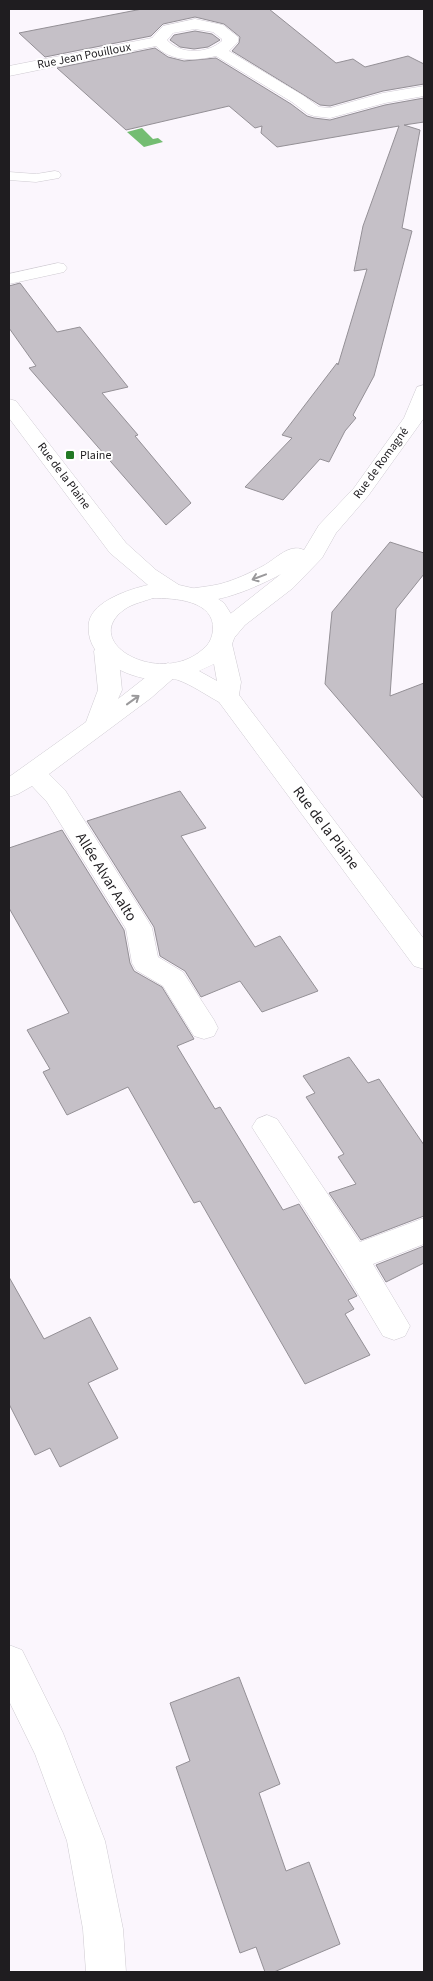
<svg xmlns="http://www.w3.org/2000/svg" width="433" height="1981" font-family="'Source Sans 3',sans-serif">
<rect width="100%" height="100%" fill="#fbf6fd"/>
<path fill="#74bd72" d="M142,128L153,139L158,138L163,142L144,147L127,132Z"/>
<g fill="#c5c0c7" stroke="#949096">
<path d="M142,9H269L336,63L353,59L365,67L408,56L424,64V84L383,91L330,106L320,105L232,51L239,43L240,37L224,24L195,17L163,24L151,36L45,57L19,33Z"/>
<path d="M195,31L212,34L220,40L208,47L194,49L180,47L170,40L174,35Z"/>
<path d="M155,48L168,57L184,61L216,58L291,104L307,116L314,118L330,120L385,105L424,98V122L404,125L420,130L402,228L412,231L374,376L353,415L356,418L345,431L329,462L320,459L283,500L245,487L292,438L282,435L337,363L338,365L367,269L354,271L363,226L399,126L277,147L261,133L262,126L255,128L229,106L126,130L57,68Z"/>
<path d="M20,283L57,332L80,327L128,387L102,393L138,435L135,436L191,503L166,525L29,368L36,366L9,328V286Z"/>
<path d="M390,542L424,553V574L396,609L390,696L424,683V799L325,684L332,612Z"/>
<path d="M180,791L206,828L181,836L255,947L280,936L318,991L262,1012L240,981L201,997L185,971L160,956L154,927L87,821Z"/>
<path d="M62,830L124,930L130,963L134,971L162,987L194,1039L177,1046L215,1109L220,1107L283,1210L299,1204L357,1296L348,1300L354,1309L345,1314L370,1355L305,1384L200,1201L194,1203L128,1087L67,1115L43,1072L50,1069L27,1030L69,1013L9,908V848Z"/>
<path d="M349,1057L368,1083L379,1079L424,1145V1216L361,1240L329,1193L356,1184L338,1157L344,1154L306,1097L315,1093L303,1076Z"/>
<path d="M424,1246V1263L386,1282L376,1265Z"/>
<path d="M9,1277L44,1339L90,1317L118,1369L88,1383L118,1438L60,1467L50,1448L35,1455L9,1404Z"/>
<path d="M239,1677L280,1784L259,1793L286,1871L309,1862L340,1944L274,1972H265L256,1947L240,1953L176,1767L190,1761L170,1703Z"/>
</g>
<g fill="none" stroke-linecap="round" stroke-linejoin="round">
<g stroke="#cfcbd2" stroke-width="1">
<path id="service" d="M55,171L59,172L61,175L59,178L36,182L9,180V172L36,174Z"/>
</g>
<g stroke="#cfcbd2" stroke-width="1">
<g id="minor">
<path d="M195,19L223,25L238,37V42L229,51L304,96L319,107L330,108L383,93L424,86V96L385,103L330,118L314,116L308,114L292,102L216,56C196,61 171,62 156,46L9,76V66L152,38L163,26ZM195,29L213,32L222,39V41C207,54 181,55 167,40L173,33Z"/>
<path d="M58,263L64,264L67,268L64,272L9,284V274Z"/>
<path d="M424,385V418L368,496L336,533L322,558L293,588L245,625L234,638L226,640L218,638L215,633L229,615L281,574C257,587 213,607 185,600L182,595L185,590C197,587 208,587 220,584C235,580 250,573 263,566C276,559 289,543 304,550L319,525L354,488L404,418L417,387Z"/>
<path d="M106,644L114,646L118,651L122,690L118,699L160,666L168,663L176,666L180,671L176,676L151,698L49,774L65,790L148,921L152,928L158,957L183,972L214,1020L218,1028L214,1036L204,1039L194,1036L163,986L136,970L132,963L126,929L47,802L32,786L18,794L9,797V777L86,722L98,690L94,651L98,646Z"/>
<path d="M267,1115L277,1119L360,1242L424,1218V1244L373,1264L410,1326L405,1336L394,1340L383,1336L342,1267L257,1135L252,1127L257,1119Z"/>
<path d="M9,1645L22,1650L63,1733L105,1841L123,1929L126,1972H86L83,1929L67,1841L35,1754L9,1701Z"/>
</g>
</g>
<g stroke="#cfcbd2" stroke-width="1">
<path id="tertiary" d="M9,399L16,401L126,543L156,570L179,585L201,590L214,596L224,603L233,617L236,626L235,636L232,644L241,682L239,695L424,939V969L414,966L219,702C206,695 192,685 178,680C170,677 157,680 148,679C119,674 84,655 89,622C93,601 130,589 148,585L110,553L9,418ZM153,598C174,598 215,600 213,630C212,638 209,645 202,650C159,687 78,642 125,609C132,604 145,601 153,598ZM214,664L217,681L199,671Z"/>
</g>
<use href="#service" fill="#fff" fill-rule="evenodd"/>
<use href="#minor" fill="#fff" fill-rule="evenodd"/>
<use href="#tertiary" fill="#fff" fill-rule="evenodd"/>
</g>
<defs><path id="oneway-shaft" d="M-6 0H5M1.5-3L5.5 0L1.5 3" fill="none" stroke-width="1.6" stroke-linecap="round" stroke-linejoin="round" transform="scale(1.25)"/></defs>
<g stroke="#9a999b">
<use href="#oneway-shaft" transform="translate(259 577) rotate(159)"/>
<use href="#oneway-shaft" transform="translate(133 700) rotate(-36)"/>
</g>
<rect fill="#227824" stroke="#fff" stroke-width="2" x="65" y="450" width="10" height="10" rx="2.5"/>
<g text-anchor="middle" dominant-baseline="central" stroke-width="4" stroke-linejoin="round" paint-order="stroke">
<g font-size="12" fill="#1f1d20" stroke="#fff">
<text transform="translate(84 56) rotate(-11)">Rue Jean Pouilloux</text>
<text transform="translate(381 463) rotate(-54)">Rue de Romagné</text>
<text transform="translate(64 476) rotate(53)">Rue de la Plaine</text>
</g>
<g font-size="12" fill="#1f1d20" stroke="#fff" text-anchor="start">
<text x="80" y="455">Plaine</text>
</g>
<g font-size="15" fill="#1f1d20" stroke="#fff">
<text transform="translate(326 828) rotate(53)">Rue de la Plaine</text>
<text transform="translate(106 877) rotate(58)">Allée Alvar Aalto</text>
</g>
</g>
<rect width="433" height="1981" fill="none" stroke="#1f1d20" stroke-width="20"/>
</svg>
